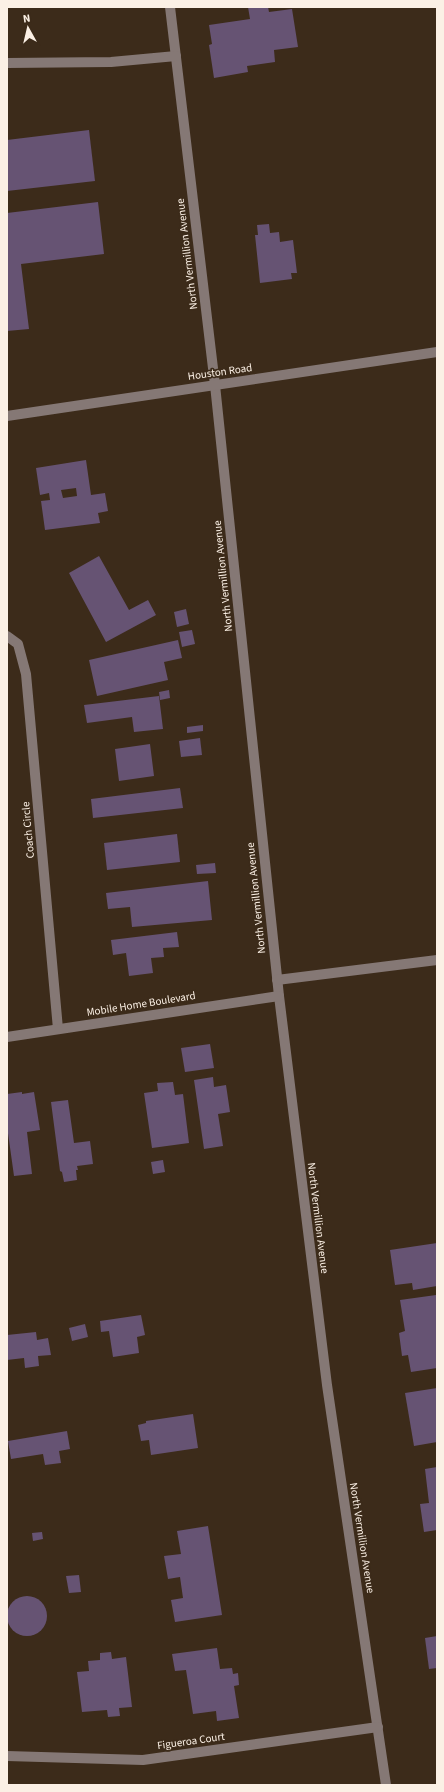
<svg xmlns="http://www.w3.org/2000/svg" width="444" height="1792" font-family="'Source Sans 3',sans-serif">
<rect width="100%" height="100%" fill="#3c2b1a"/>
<g fill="#665373" fill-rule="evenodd">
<path d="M248,7H268L269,12L292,9L298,47L274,50L275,62L247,66L248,72L214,78L209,45L212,44L209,25L250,19Z"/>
<path d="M89,130L95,181L7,191V140Z"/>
<path d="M98,202L104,254L21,264L29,329L7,331V213Z"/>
<path d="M269,224L270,233L279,232L280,242L293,240L297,273H291L292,279L260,283L255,235H258L257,225Z"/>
<path d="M86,460L91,495L105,493L108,511L98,513L100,523L45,530L41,501L50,500L49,493L40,495L36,468ZM76,488L77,496L63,498L61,490Z"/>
<path d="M99,556L129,610L148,600L156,615L106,642L69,573Z"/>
<path d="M186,609L189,624L177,627L174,612Z"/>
<path d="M192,630L195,644L182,647L179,632Z"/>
<path d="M178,640L182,658L164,662L168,680L97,696L89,660Z"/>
<path d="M169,690L170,698L160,700L159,692Z"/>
<path d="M159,696L163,729L134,732L132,717L87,723L84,705Z"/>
<path d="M203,725V731L187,733V727Z"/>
<path d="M200,738L202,755L181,757L179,741Z"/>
<path d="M150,744L154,776L119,781L115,749Z"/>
<path d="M180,788L183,808L93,818L91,799Z"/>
<path d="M177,834L180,862L107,870L104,843Z"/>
<path d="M215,863L216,873L197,874L196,865Z"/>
<path d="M208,881L212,920L132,927L130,907L108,909L106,893Z"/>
<path d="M177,932L179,947L163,948L164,957L151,958L153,973L129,976L126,953L113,955L111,940Z"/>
<path d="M210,1044L214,1068L185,1072L181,1048Z"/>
<path d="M213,1077L214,1087L226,1085L230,1112L218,1114L223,1146L204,1149L194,1080Z"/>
<path d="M173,1082L175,1095L183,1094L189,1143L152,1148L144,1093L158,1091L157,1083Z"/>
<path d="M22,1092V1094L34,1092L40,1130L27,1132L32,1174L14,1176L7,1126V1094Z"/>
<path d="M68,1100L74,1143L90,1141L93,1164L77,1166L78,1170H76L77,1180L64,1182L62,1172L60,1171L51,1102Z"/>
<path d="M163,1160L165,1172L153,1174L151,1162Z"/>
<path d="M437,1243V1286L413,1290L412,1283L395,1285L390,1250Z"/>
<path d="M436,1295L437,1368L411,1372L408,1355L402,1356L399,1333L405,1331L400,1300Z"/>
<path d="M141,1315L145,1335L137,1337L139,1353L113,1357L109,1331L101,1332L100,1321Z"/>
<path d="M85,1324L88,1337L72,1341L69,1328Z"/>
<path d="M36,1332L37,1340L48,1338L51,1355L38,1356L39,1366L25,1368L24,1358L7,1360V1335Z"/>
<path d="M437,1388V1442L414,1446L405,1393Z"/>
<path d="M193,1414L198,1448L151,1455L149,1440L141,1441L138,1425L146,1423V1421Z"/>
<path d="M67,1431L70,1449L59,1451L61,1463L45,1465L43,1454L11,1459L8,1441Z"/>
<path d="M437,1467V1530L424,1532L420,1504L429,1503L425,1469Z"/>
<path d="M208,1526L222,1615L175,1622L171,1600L183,1598L180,1577L168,1579L164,1556L181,1554L177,1531Z"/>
<path d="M42,1532L43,1539L33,1541L32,1533Z"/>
<path d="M79,1575L81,1592L69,1593L66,1576Z"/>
<circle cx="27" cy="1616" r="20"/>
<path d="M437,1636V1668L429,1669L425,1638Z"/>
<path d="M217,1648L220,1669L232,1668L233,1674L238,1673L239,1685L234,1686L239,1718L217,1721L216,1711L193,1714L186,1670L175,1671L172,1654Z"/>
<path d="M111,1652L112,1659L126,1657L132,1707L119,1708L120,1716L108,1717L107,1710L82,1712L77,1672L89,1671L88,1661L100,1660V1653Z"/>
</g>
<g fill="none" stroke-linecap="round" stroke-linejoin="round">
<g stroke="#857875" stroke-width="10">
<path d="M170,7L215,385L279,996L327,1385L386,1785"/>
<path d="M7,63L111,62L176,56"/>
<path d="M7,416L437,352"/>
<path d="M7,636L18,644L26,674L58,1029"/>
<path d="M277,980L437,960"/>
<path d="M7,1037L279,996"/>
<path d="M7,1756L143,1760L378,1727"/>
</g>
</g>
<g text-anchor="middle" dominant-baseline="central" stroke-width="3.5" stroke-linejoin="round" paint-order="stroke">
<g font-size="11" fill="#fbf0e5" stroke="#3c2b1a">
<text transform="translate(187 254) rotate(-97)">North Vermillion Avenue</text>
<text transform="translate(220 372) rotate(-8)">Houston Road</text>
<text transform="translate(223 576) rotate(-96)">North Vermillion Avenue</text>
<text transform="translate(28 830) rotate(-95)">Coach Circle</text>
<text transform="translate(256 898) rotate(-96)">North Vermillion Avenue</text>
<text transform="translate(141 1004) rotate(-9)">Mobile Home Boulevard</text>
<text transform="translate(318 1218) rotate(83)">North Vermillion Avenue</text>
<text transform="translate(362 1538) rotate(81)">North Vermillion Avenue</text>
<text transform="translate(191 1741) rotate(-8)">Figueroa Court</text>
</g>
</g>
<rect width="444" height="1792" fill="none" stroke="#fbf0e5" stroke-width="16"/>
<g transform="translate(28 28) rotate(352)" stroke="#3c2b1a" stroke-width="3" paint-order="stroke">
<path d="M0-3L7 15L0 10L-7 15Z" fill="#fbf0e5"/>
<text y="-6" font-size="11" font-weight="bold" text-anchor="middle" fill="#fbf0e5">N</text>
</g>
</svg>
